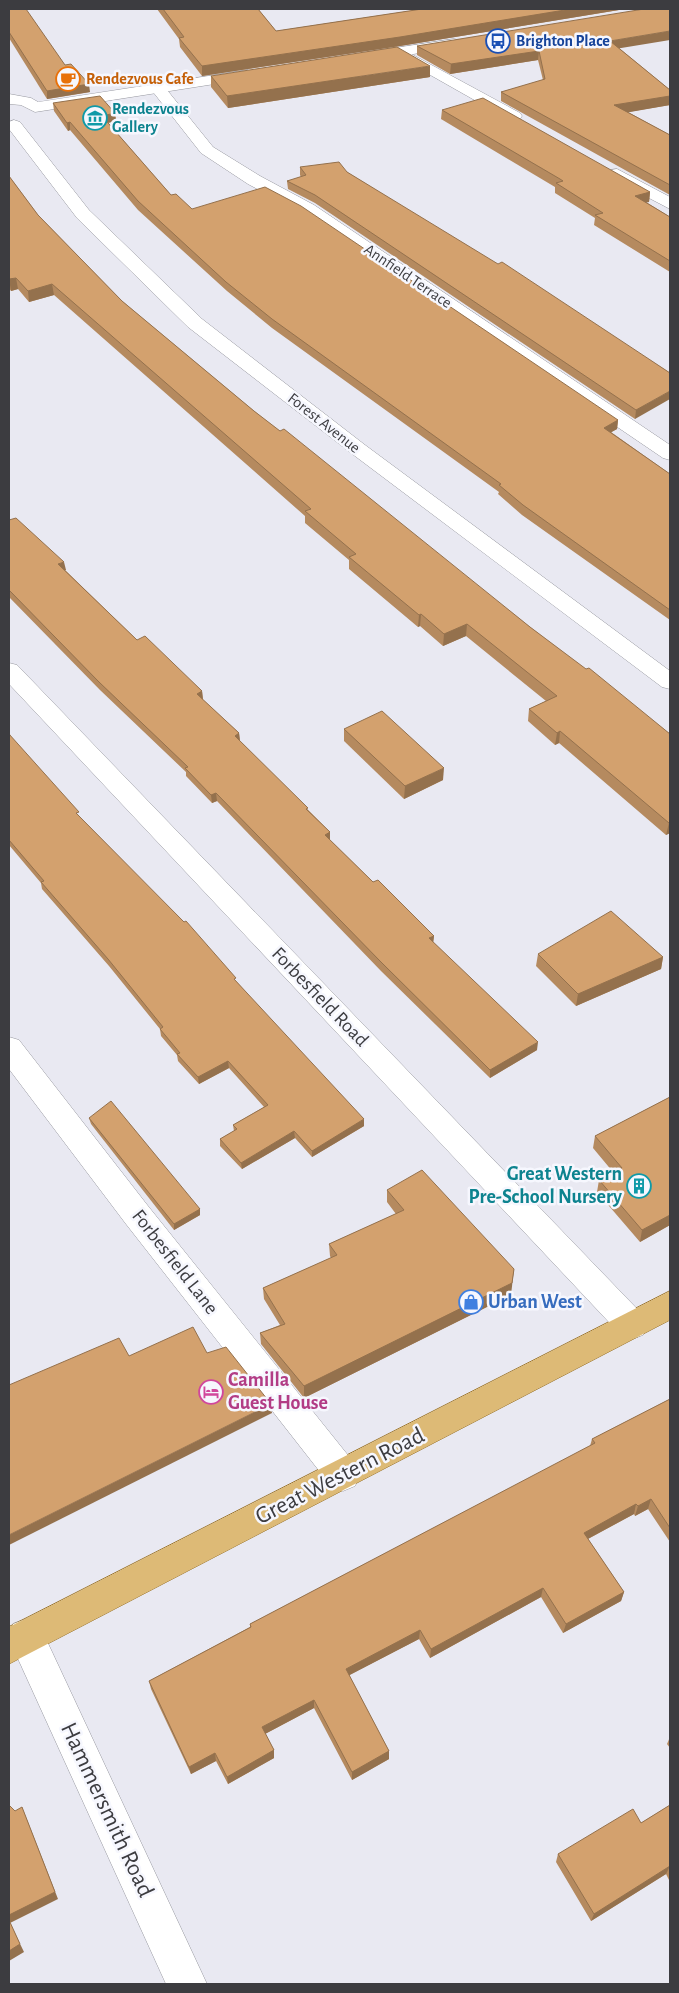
<svg xmlns="http://www.w3.org/2000/svg" width="679" height="1993" font-family="'Alegreya Sans',sans-serif">
<rect width="100%" height="100%" fill="#e9e9f2"/>
<g fill="none" stroke-linecap="round" stroke-linejoin="round">
<g stroke="#96979f" stroke-width="1">
<g id="street">
<path d="M400,48L520,113L522,116L520,119H508L395,55L393,52L395,49Z"/>
<path d="M158,83L163,85L213,147L260,176L314,205L670,445V460L663,458L302,213L248,184L201,153L150,88Z"/>
<path d="M617,169L670,197V209L611,178L609,174L611,170Z"/>
<path d="M9,663L17,665L643,1315L648,1325L643,1335L632,1339L621,1335L9,684Z"/>
<path d="M9,1037L19,1040L148,1206L355,1464L360,1475L355,1486L343,1491L331,1486L126,1224L9,1069Z"/>
<path d="M26,1619L39,1624L207,1984H166L9,1639L13,1624Z"/>
</g>
</g>
<g stroke="#96979f" stroke-width="1">
<g id="secondary">
<path d="M454,39L459,40L461,43L459,46L368,62L360,57L368,52Z"/>
<path d="M248,70L256,75L253,78L35,112L21,105L9,104V94L31,98L38,102Z"/>
<path d="M14,120L20,122L89,210L202,319L365,445L670,671V689L662,687L351,453L188,327L77,218L9,129V122Z"/>
</g>
</g>
<g stroke="#967028" stroke-width="1">
<path id="primary" d="M670,1291V1320L9,1664V1627Z"/>
</g>
<use href="#street" fill="#fff" fill-rule="evenodd"/>
<use href="#secondary" fill="#fff" fill-rule="evenodd"/>
<use href="#primary" fill="#ddba76" fill-rule="evenodd"/>
</g>
<g fill="#b58a5f">
<path d="M9,9L65,65L90,92L47,99L9,38Z"/>
<path d="M157,9H258L276,31L422,9H625L400,46L202,76L180,47L179,39Z"/>
<path d="M417,46L619,48L670,90V105L628,112L670,135V195L501,101V92L543,80L538,60L450,74L417,55Z"/>
<path d="M211,76L430,77L228,108L211,87Z"/>
<path d="M53,103L115,113L116,121L108,123L171,195L192,209L618,420L617,429L611,432L670,474V620L522,515L498,494L499,492L272,328L227,291L138,210L70,130L68,131L54,111Z"/>
<path d="M442,110L650,192L649,202H646L670,217V272L594,225L595,218L555,193V187L441,119Z"/>
<path d="M300,167L347,172L670,373L635,419L315,203L288,189L287,181L301,177L300,175Z"/>
<path d="M9,176L38,215L122,301L254,411L530,627L670,734V833L666,835L559,743L555,745L528,721L529,709L546,701L466,636L443,646L420,626L418,627L349,569V560L305,523V516L54,295L29,302L18,289L11,291L9,288Z"/>
<path d="M9,520L66,570H65L137,640L202,691L203,700L239,733L240,741L330,832V840L373,882L434,936L433,942L537,1050L490,1078L381,971L217,801L212,803L186,776V772L100,690L9,597Z"/>
<path d="M344,729L443,780L404,799L344,741Z"/>
<path d="M9,731L11,737L80,817L236,981L364,1126L312,1157L295,1138L242,1169L220,1146V1139L234,1131L233,1125L264,1107L229,1068L199,1084L178,1061L177,1055L161,1036L160,1029L109,966L42,889L41,883L9,845Z"/>
<path d="M538,954L663,957L661,969L576,1006L536,966Z"/>
<path d="M670,1097V1225L640,1242L597,1192L599,1180L613,1172L593,1148L595,1136Z"/>
<path d="M89,1118L200,1209V1215L174,1230L91,1124Z"/>
<path d="M387,1190L511,1295L304,1398L261,1344L260,1333L280,1325L264,1299L263,1288L331,1258L330,1256L329,1244L396,1214L387,1202Z"/>
<path d="M670,1399V1542L648,1509L635,1516L634,1514L588,1539L624,1592L621,1601L563,1633L541,1597L430,1658L419,1639L349,1675L389,1751V1759L352,1780L314,1708L265,1734L274,1750V1758L228,1784L216,1761L191,1774L151,1689L149,1681L250,1627V1624L590,1446L592,1439Z"/>
<path d="M670,1737V1748L667,1744Z"/>
<path d="M670,1805V1882L666,1874L591,1921L556,1862L558,1854L641,1823Z"/>
</g>
<g fill="#94714d">
<path d="M571,9H625L400,46L202,76V66Z"/>
<path d="M670,31V40L609,50L610,41Z"/>
<path d="M539,51L538,60L450,74L451,64Z"/>
<path d="M430,66V77L228,108L227,96Z"/>
<path d="M89,84L90,92L47,99V91Z"/>
<path d="M670,96V105L613,115L614,105Z"/>
<path d="M115,113L116,121L102,124V116Z"/>
<path d="M70,122V130L68,131L67,123Z"/>
<path d="M650,192L649,202L633,206L635,196Z"/>
<path d="M16,278L18,289L11,291L9,279Z"/>
<path d="M52,284L54,295L29,302L28,291Z"/>
<path d="M670,391V399L635,419L636,410Z"/>
<path d="M618,420L617,429L603,437L604,428Z"/>
<path d="M64,562L66,570L59,572L58,564Z"/>
<path d="M421,614L420,626L418,627L419,615Z"/>
<path d="M467,624L466,636L443,646L444,634Z"/>
<path d="M202,691L203,700L197,694Z"/>
<path d="M560,731L559,743L555,745L557,733Z"/>
<path d="M239,733L240,742L235,736Z"/>
<path d="M444,768L443,780L404,799L405,786Z"/>
<path d="M216,793L217,801L212,803L211,795Z"/>
<path d="M670,822V833L666,835L669,823Z"/>
<path d="M330,832V840L325,835Z"/>
<path d="M434,936L433,944L429,938Z"/>
<path d="M663,957L661,969L576,1006L578,994Z"/>
<path d="M538,1042L537,1050L490,1078V1070Z"/>
<path d="M228,1061L229,1068L199,1084L198,1077Z"/>
<path d="M364,1119V1126L312,1157V1151Z"/>
<path d="M294,1131L295,1138L242,1169L241,1163Z"/>
<path d="M200,1209V1215L174,1230V1224Z"/>
<path d="M670,1215V1225L640,1242L642,1230Z"/>
<path d="M514,1269L511,1295L304,1398V1386Z"/>
<path d="M271,1404L272,1413L9,1545V1535Z"/>
<path d="M651,1499L648,1509L635,1516L638,1506Z"/>
<path d="M636,1504L634,1514L582,1542L584,1533Z"/>
<path d="M543,1588L541,1597L430,1658L431,1649Z"/>
<path d="M624,1592L621,1601L563,1633L566,1624Z"/>
<path d="M420,1630L419,1639L346,1677V1669Z"/>
<path d="M314,1700V1708L263,1735L262,1727Z"/>
<path d="M274,1750V1758L228,1784L227,1777Z"/>
<path d="M389,1751V1759L352,1780V1772Z"/>
<path d="M215,1753L216,1761L191,1774L189,1767Z"/>
<path d="M22,1807L58,1899L10,1923L24,1952L9,1961V1915Z"/>
<path d="M670,1866L666,1874L591,1921L594,1914Z"/>
</g>
<g fill="#d3a16e" stroke="#94714d">
<path d="M9,9H26L65,65L71,64L89,84L47,91L9,32Z"/>
<path d="M163,9H258L276,31L422,9H571L400,37L202,66L179,38L184,37Z"/>
<path d="M644,9H670V31L610,41L670,90V96L614,105L670,135V185L501,92L545,79L539,51L451,64L417,46Z"/>
<path d="M397,47L430,66L227,96L211,76Z"/>
<path d="M100,96L115,113L102,116L171,195L176,194L192,209L265,187L301,206L618,420L604,428L670,474V610L523,505L499,485L501,484L272,319L226,282L138,201L70,122L67,123L53,103Z"/>
<path d="M483,98L650,192L635,196L670,217V261L595,215L603,213L556,183L563,181L560,179L442,110Z"/>
<path d="M339,162L347,172L498,264L502,262L670,373V391L636,410L315,195L287,181L306,175L300,167Z"/>
<path d="M9,176L38,215L122,301L254,411L280,431L284,429L530,627L586,669L589,668L670,734V822L669,823L560,731L557,733L529,709L557,696L467,624L444,634L421,614L419,615L349,557L356,554L305,511L311,509L52,284L28,291L16,278L9,279Z"/>
<path d="M16,518L64,562L58,564L137,640L145,636L202,691L197,694L239,733L235,736L308,808L306,809L330,832L325,835L373,882L378,880L434,936L429,938L538,1042L490,1070L381,962L216,793L211,795L185,768L188,767L99,682L9,590V520Z"/>
<path d="M382,711L444,768L405,786L344,729Z"/>
<path d="M9,734L79,812L76,813L184,922L186,921L236,978L234,979L364,1119L312,1151L294,1131L241,1163L220,1139L237,1129L233,1125L268,1105L228,1061L198,1077L177,1054L180,1053L160,1029L163,1027L108,959L41,882L44,881L9,840Z"/>
<path d="M611,911L663,957L578,994L538,954Z"/>
<path d="M670,1097V1215L642,1230L599,1180L622,1168L595,1136Z"/>
<path d="M111,1101L200,1209L174,1224L89,1118Z"/>
<path d="M422,1170L514,1269L512,1283L304,1386L260,1333L285,1324L263,1288L337,1255L329,1244L404,1210L387,1190Z"/>
<path d="M193,1327L207,1353L226,1347L271,1404L9,1535V1385L119,1338L129,1356Z"/>
<path d="M670,1399V1528L651,1499L638,1506L636,1504L584,1533L624,1592L566,1624L543,1588L431,1649L420,1630L346,1669L389,1751L352,1772L314,1700L262,1727L274,1750L227,1777L215,1753L189,1767L149,1681L251,1627L250,1624L595,1443L592,1439Z"/>
<path d="M9,1805L15,1811L22,1807L55,1892L9,1915Z"/>
<path d="M670,1805V1866L594,1914L558,1854L633,1809L641,1823Z"/>
<path d="M9,1920L20,1944L9,1951Z"/>
</g>
<defs>
<g id="bus-ring" transform="scale(1.25)"><circle r="9.5" fill="#f6f7fe" stroke="#1a4fb4" stroke-width="1.5"/><path d="M-5-6H5V4H4V6H2V4H-2V6H-4V4H-5ZM-3.5-4V0h7V-4ZM-3.5 1.2v1.5H-2V1.2ZM2 1.2v1.5H3.5V1.2Z" fill="#1a4fb4"/></g>
<g id="cafe-ring" transform="scale(1.25)"><circle r="9.5" fill="#f6f7fe" stroke="#e8710a" stroke-width="1.5"/><path d="M-5.5-4.5H6V0H3Q3 3.5 0 3.5H-2.5Q-5.5 3.5-5.5 0ZM3-3.2v2h1.7v-2ZM-6 4.5H4V6H-6Z" fill="#e8710a"/></g>
<g id="museum-ring" transform="scale(1.25)"><circle r="9.5" fill="#f6f7fe" stroke="#0f9aa8" stroke-width="1.5"/><path d="M0-6L6-3V-2H-6V-3ZM-5-1h2V3h-2ZM-1-1h2V3h-2ZM3-1h2V3H3ZM-6 4H6V6H-6Z" fill="#0f9aa8"/></g>
<g id="building-ring" transform="scale(1.25)"><circle r="9.5" fill="#f6f7fe" stroke="#0f9aa8" stroke-width="1.5"/><path d="M-4-6H4V6H1V3H-1V6H-4ZM-2.5-4.3h1.7v1.8h-1.7ZM.8-4.3h1.7v1.8H.8ZM-2.5-1h1.7V.8h-1.7ZM.8-1h1.7V.8H.8Z" fill="#0f9aa8"/></g>
<g id="shop-ring" transform="scale(1.25)"><circle r="9.5" fill="#f6f7fe" stroke="#3f7fe0" stroke-width="1.5"/><path d="M-5-2.5h2.3a2.7 3.5 0 0 1 5.4 0H5L5.5 6h-11ZM-1.5-2.5h3a1.5 2.3 0 0 0-3 0Z" fill="#3f7fe0"/></g>
<g id="hotel-ring" transform="scale(1.25)"><circle r="9.5" fill="#f6f7fe" stroke="#d1479c" stroke-width="1.5"/><path d="M-6-4.5h1.5V1H6V5H4.5V3h-9V5H-6ZM-4 0a1.8 1.8 0 1 1 3.6 0ZM.5 0V-2.5h3Q6-2.5 6 0Z" fill="#d1479c"/></g>
</defs>
<g fill-rule="evenodd">
<use href="#bus-ring" x="498" y="41"/>
<use href="#cafe-ring" x="68" y="79"/>
<use href="#museum-ring" x="95" y="118"/>
<use href="#building-ring" x="639" y="1186"/>
<use href="#shop-ring" x="471" y="1302"/>
<use href="#hotel-ring" x="211" y="1392"/>
</g>
<g text-anchor="middle" dominant-baseline="central" stroke-width="5" stroke-linejoin="round" paint-order="stroke">
<g font-size="16" font-weight="bold" fill="#164399" stroke="#f6f7fe" text-anchor="start">
<text x="516" y="41">Brighton Place</text>
</g>
<g font-size="16" font-weight="bold" fill="#c56008" stroke="#f6f7fe" text-anchor="start">
<text x="86" y="79">Rendezvous Cafe</text>
</g>
<g font-size="16" font-weight="bold" fill="#0d838f" stroke="#f6f7fe" text-anchor="start">
<text x="112" y="109">Rendezvous<tspan x="112" dy="18">Gallery</tspan></text>
</g>
<g font-size="16" fill="#3c3c40" stroke="#f6f7fe">
<text transform="translate(408 276) rotate(34)">Annfield Terrace</text>
<text transform="translate(324 423) rotate(38)">Forest Avenue</text>
</g>
<g font-size="20" fill="#3c3c40" stroke="#f6f7fe">
<text transform="translate(320 997) rotate(46)">Forbesfield Road</text>
<text transform="translate(175 1262) rotate(52)">Forbesfield Lane</text>
</g>
<g font-size="20" font-weight="bold" fill="#0d838f" stroke="#f6f7fe" text-anchor="end">
<text x="622" y="1174">Great Western<tspan x="622" dy="23">Pre-School Nursery</tspan></text>
</g>
<g font-size="20" font-weight="bold" fill="#366cbe" stroke="#f6f7fe" text-anchor="start">
<text x="488" y="1302">Urban West</text>
</g>
<g font-size="20" font-weight="bold" fill="#b23c85" stroke="#f6f7fe" text-anchor="start">
<text x="228" y="1380">Camilla<tspan x="228" dy="23">Guest House</tspan></text>
</g>
<g font-size="24" fill="#3c3c40" stroke="#f6f7fe">
<text transform="translate(340 1476) rotate(-27)">Great Western Road</text>
<text transform="translate(107 1810) rotate(65)">Hammersmith Road</text>
</g>
</g>
<rect width="679" height="1993" fill="none" stroke="#3c3c40" stroke-width="20"/>
</svg>
